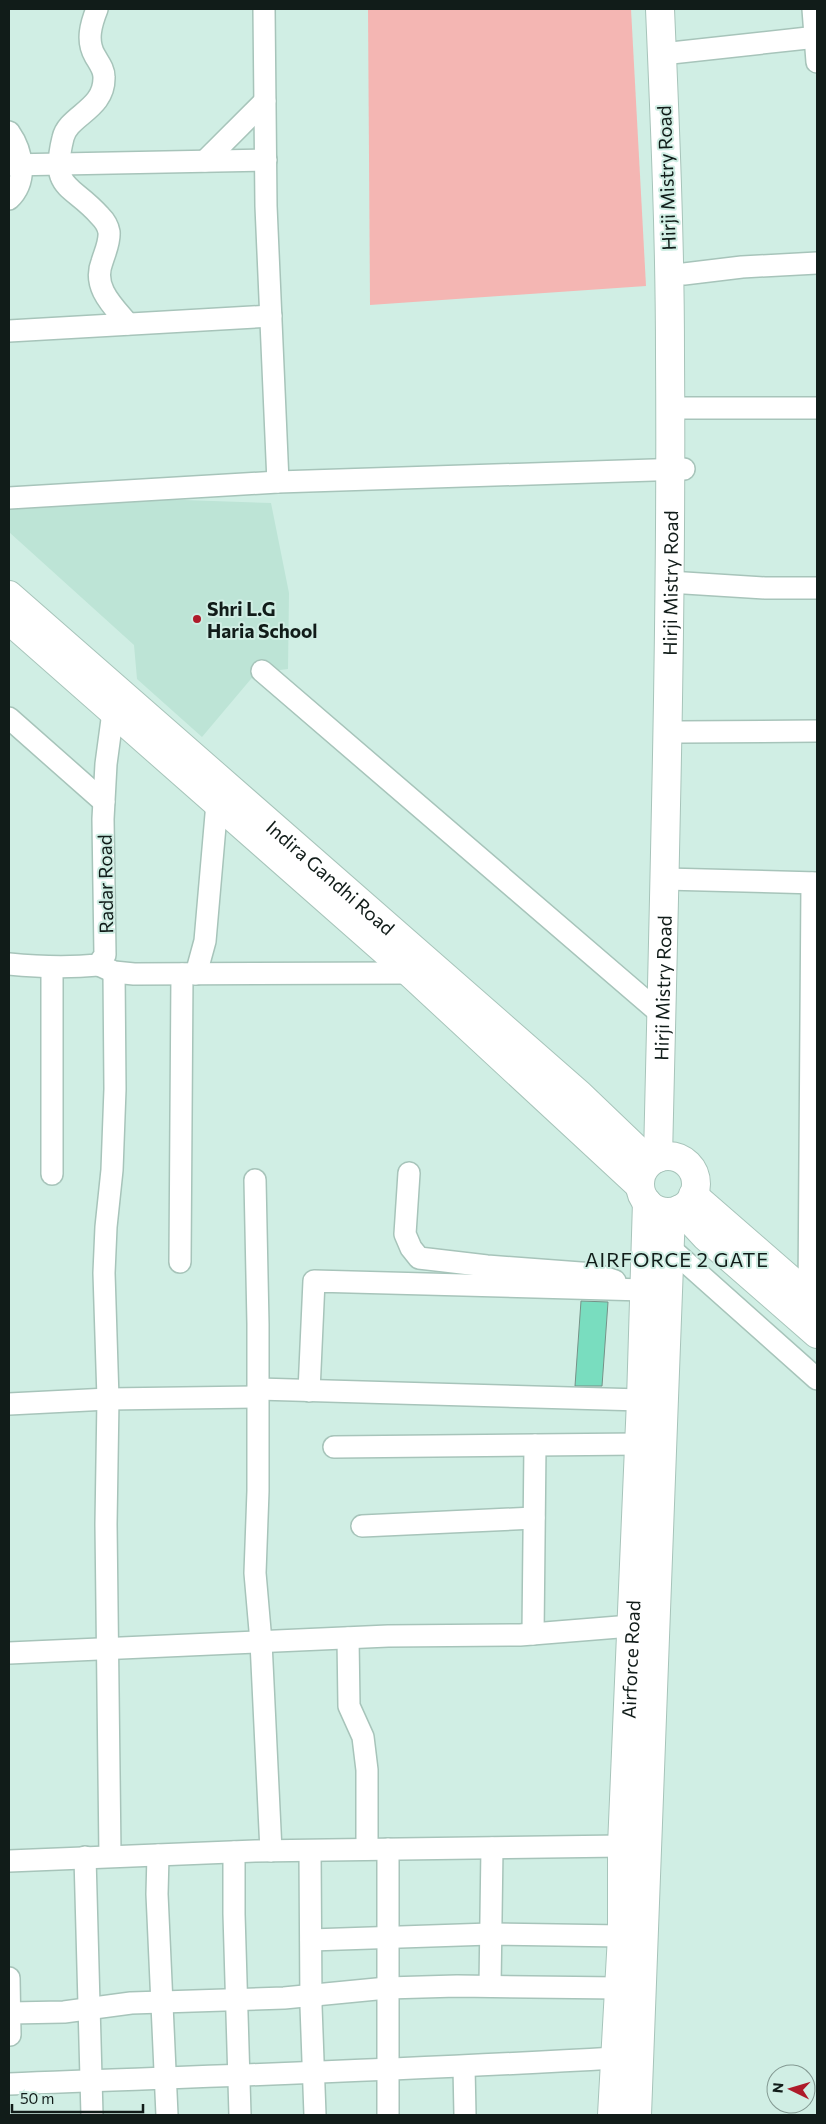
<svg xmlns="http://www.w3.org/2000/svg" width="826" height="2124" font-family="Commissioner,sans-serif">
<rect width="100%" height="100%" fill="#d0eee4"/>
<path fill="#bde4d6" d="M9,494L271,503L289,593L288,669L256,673L202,737L137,679L134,645L9,532Z"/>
<path fill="#f4b6b3" d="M368,9H631L646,286L370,305Z"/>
<path fill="#79ddbf" stroke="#769288" d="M581,1301L608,1302L602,1386H575Z"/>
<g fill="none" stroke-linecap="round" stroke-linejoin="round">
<g stroke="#a7c4ba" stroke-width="24">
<g id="minor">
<path d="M97,9C91,24 86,41 95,56C99,63 104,69 104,77C105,110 68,115 63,138C50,191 71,183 100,216C104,220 108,226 109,232C110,242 105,252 102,262C92,287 113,306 128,324"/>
<path d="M264,9L266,206L278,482"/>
<path d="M813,9L817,62"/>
<path d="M662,54L817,37"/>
<path d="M9,132C23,152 28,181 9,199"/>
<path d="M205,161L265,101"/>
<path d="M9,165L266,160"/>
<path d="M684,274L742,267L817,263"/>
<path d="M9,331L271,316"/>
<path d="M670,408H817"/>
<path d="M9,498L278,482L684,469"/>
<path d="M669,582L765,588H817"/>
<path d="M262,671L661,1014"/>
<path d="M9,718L104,802"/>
<path d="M681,732L817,731"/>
<path d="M665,879L817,883"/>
<path d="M9,964C39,967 68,968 98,965L105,955L103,819L106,764L113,712"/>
<path d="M101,966L114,972L134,974L410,973"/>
<path d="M196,974L205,941L217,803"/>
<path d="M409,1173L405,1234L411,1248L419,1258L487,1266L594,1274L615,1281"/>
<path d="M52,1174V968"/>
<path d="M255,1180L258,1324V1491L255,1573L261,1642L271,1851"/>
<path d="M670,1248L817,1379"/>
<path d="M180,1262L182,974"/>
<path d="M809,1296L812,883"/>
<path d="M258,1389L641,1400"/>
<path d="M309,1391L314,1281L644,1290"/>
<path d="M9,1404L108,1399L258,1397"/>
<path d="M334,1447L639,1444"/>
<path d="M362,1526L534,1518"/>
<path d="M533,1634L535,1445"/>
<path d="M348,1638L349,1706L363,1737L367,1770V1849"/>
<path d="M9,1653L388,1636L520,1635L631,1626"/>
<path d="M310,1851L311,2006L315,2115"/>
<path d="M234,1852V1914L240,2115"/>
<path d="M158,1855L157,1894L167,2115"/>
<path d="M110,1856L106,1524L108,1399L104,1273L106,1227L112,1170L115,1089L114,972"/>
<path d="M85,1857L92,2115"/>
<path d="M9,1861L255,1851L622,1846"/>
<path d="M311,1940L490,1934L622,1936"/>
<path d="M9,1978L10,2035"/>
<path d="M490,1986L492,1848"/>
<path d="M10,2013L64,2012L131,2003L284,1998L387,1988L457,1986L618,1988"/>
<path d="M464,2067L465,2115"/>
<path d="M9,2084C211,2076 413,2070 614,2058"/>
<path d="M388,2115V1849"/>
</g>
</g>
<g stroke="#a7c4ba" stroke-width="30">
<g id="secondary">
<path id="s1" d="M9,595L580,1095L650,1162"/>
<path d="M9,620L410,973L640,1186"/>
<circle cx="668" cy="1184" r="28"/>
<path id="s2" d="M658,1158C664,890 672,623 670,355C670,240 665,124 660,9"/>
<path d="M693,1195L817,1303"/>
<path d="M680,1209L706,1237L817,1334"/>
<path id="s3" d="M612,2115L622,1936V1846L641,1400L647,1202"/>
<path d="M637,2115L671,1212"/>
</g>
</g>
<use href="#minor" stroke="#fff" stroke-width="21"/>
<use href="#secondary" stroke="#fff" stroke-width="28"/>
</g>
<circle fill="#ae1b2a" stroke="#d0eee4" stroke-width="2" cx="197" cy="619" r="5"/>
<g text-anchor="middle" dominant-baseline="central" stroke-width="4" stroke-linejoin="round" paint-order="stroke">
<g font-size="19" fill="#111c19" stroke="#d0eee4">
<text transform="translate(666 178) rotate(-92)">Hirji Mistry Road</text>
<text stroke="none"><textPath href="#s2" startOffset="575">Hirji Mistry Road</textPath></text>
<text stroke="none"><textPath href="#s1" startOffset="428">Indira Gandhi Road</textPath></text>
<text transform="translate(105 884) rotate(-91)">Radar Road</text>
<text stroke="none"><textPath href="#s2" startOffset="170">Hirji Mistry Road</textPath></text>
<text stroke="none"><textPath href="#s3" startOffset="456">Airforce Road</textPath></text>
</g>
<g font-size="19" font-weight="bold" fill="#111c19" stroke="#d0eee4" text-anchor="start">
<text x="207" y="608">Shri L.G<tspan x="207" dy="22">Haria School</tspan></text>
</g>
<g font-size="20" letter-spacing="1" fill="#111c19" stroke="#d0eee4">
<text x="677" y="1259">AIRFORCE 2 GATE</text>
</g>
</g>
<rect width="826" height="2124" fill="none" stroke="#111c19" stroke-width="20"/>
<g transform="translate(791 2089) rotate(275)"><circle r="24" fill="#d0eee4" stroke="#849a93"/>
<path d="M0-4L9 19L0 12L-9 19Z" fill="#ae1b2a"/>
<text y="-8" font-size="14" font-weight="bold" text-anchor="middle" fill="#111c19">N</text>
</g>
<path d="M12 2104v8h131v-8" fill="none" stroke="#111c19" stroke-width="2.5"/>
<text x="20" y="2104" font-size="15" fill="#111c19" stroke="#d0eee4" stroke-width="4" paint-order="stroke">50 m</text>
</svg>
